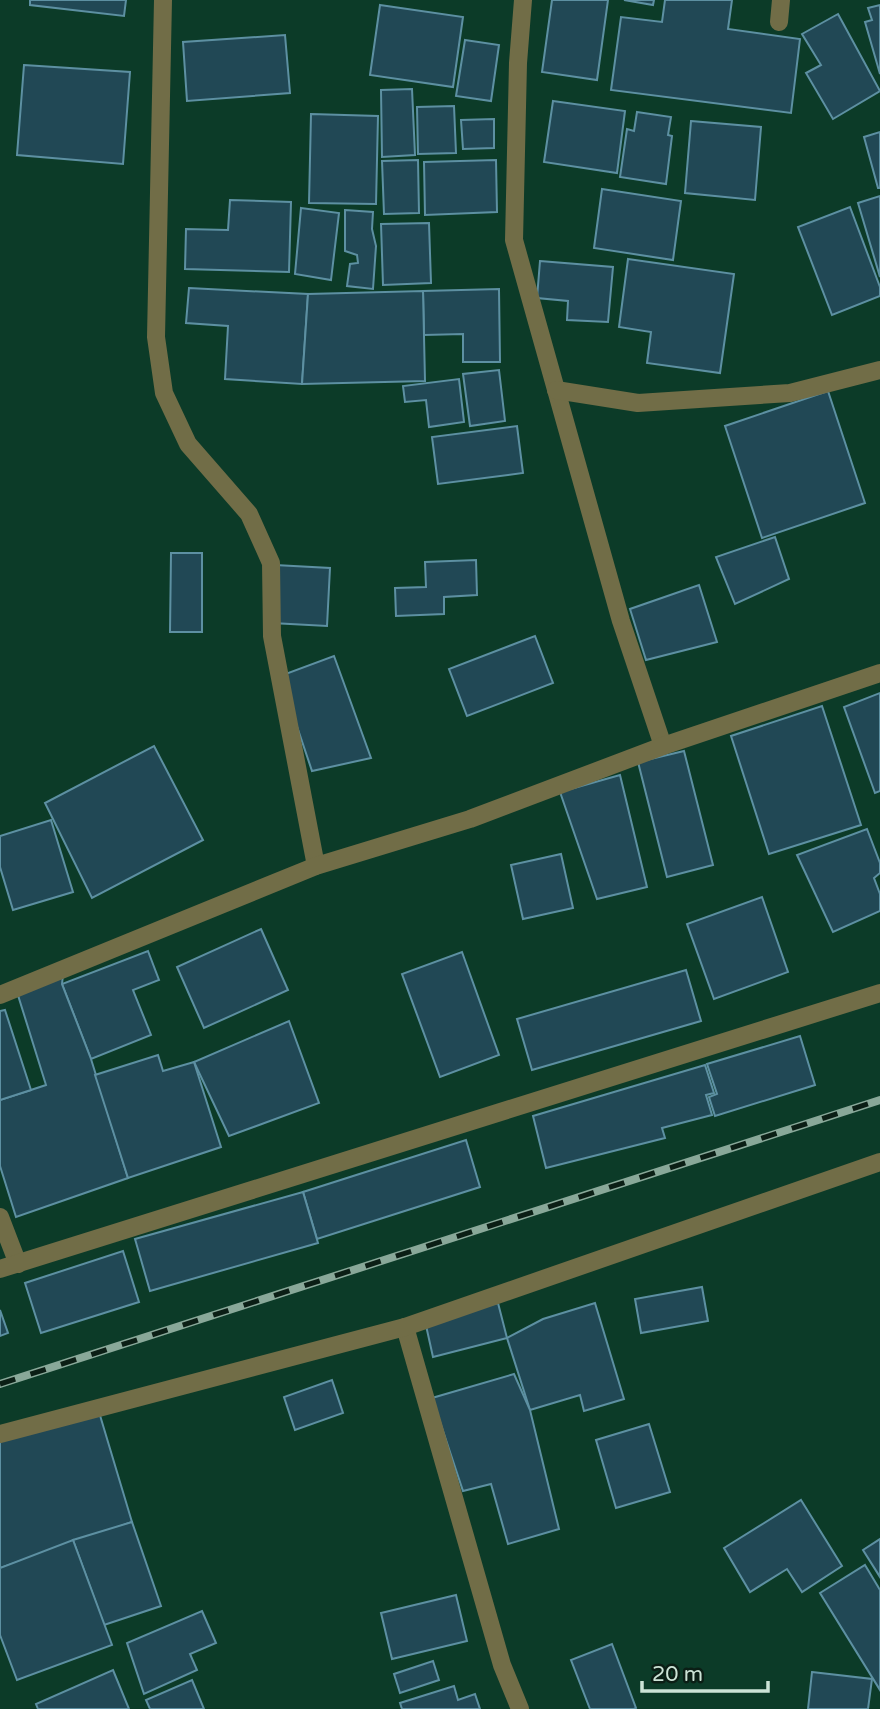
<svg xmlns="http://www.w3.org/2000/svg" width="880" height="1709" font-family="'Varela Round',sans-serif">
<rect width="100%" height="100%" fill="#0c3b28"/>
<g fill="#214855" stroke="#5d90a2" stroke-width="2">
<path d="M30,0H126L124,16L30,5Z"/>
<path d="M552,0H608L597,80L542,72Z"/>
<path d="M624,0H654L653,5Z"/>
<path d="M665,0H732L728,29L800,39L791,113L611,90L621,17L662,22Z"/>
<path d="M380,5L463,17L453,87L370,75Z"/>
<path d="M880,5V74L865,22L872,20L868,8Z"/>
<path d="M838,14L880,91L833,119L806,73L821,65L802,34Z"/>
<path d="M285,35L290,93L187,101L183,42Z"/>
<path d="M465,40L499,45L491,101L456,96Z"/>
<path d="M24,65L130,72L123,164L17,155Z"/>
<path d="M412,89L415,155L382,157L381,90Z"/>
<path d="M553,101L625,111L617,173L544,162Z"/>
<path d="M454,106L456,153L418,154L417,107Z"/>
<path d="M637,112L671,117L668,135L672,136L666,184L620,177L627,129L634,131Z"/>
<path d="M311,114L378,116L376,204L309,203Z"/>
<path d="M494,119V148L463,149L461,120Z"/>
<path d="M691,121L761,127L755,200L685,193Z"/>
<path d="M880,132V188H878L864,137Z"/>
<path d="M418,160L419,213L384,214L382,161Z"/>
<path d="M496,160L497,212L425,215L424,162Z"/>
<path d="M602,189L681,201L673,260L594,248Z"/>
<path d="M880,196V277L858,203Z"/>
<path d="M230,200L291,202L289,272L185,269L186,229L228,230Z"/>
<path d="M850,207L880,287V296L832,315L798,227Z"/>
<path d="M301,208L339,213L331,280L295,274Z"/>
<path d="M345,210L373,212L372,229L376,246L373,289L347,286L350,264L358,263L357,255L345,251Z"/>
<path d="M429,223L431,283L383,285L381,224Z"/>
<path d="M628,259L734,274L720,373L647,363L651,332L619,327Z"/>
<path d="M540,261L613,267L608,322L567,320L568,301L537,298Z"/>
<path d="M189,288L308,294L302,384L225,379L228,326L186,323Z"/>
<path d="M499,289L500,362H463V334L424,335L423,291Z"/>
<path d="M423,291L425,381L302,384L308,294Z"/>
<path d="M499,370L505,421L470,426L463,374Z"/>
<path d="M459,379L464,422L429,427L426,400L405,402L403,386Z"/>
<path d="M828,391L865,503L762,538L725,426Z"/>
<path d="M517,426L523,473L438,484L432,437Z"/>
<path d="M775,537L789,579L735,604L716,557Z"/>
<path d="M171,553H202V632H170Z"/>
<path d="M476,560L477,595L444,597V614L396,616L395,588L426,587L425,562Z"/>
<path d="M275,565L330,568L327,626L272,623Z"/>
<path d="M699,585L717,642L646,660L630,609Z"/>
<path d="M535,636L553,683L467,716L449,669Z"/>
<path d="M334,656L371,758L312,771L280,676Z"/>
<path d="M880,693V791L875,793L844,707Z"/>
<path d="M822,706L861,825L769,854L731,736Z"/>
<path d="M154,746L203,840L92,898L45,803Z"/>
<path d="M684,751L713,865L667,877L638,762Z"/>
<path d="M620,775L647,887L597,899L560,792Z"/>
<path d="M51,820L73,892L13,910L0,867V836Z"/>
<path d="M867,829L880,863V873L874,878L880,894V911L833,932L797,855Z"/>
<path d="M561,854L573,908L523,919L511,865Z"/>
<path d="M762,897L788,972L714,999L687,924Z"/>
<path d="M261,929L288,990L204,1028L177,967Z"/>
<path d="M148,951L159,980L133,990L151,1035L91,1059L62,984Z"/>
<path d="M462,952L499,1055L440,1077L402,974Z"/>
<path d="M686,970L701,1021L532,1070L517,1019Z"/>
<path d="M63,975L62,984L91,1059L128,1178L16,1217L0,1166V1100L46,1085L17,992Z"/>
<path d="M5,1010L31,1090L0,1100V1011Z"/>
<path d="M289,1021L319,1103L229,1136L194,1062Z"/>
<path d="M800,1036L815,1085L715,1116L709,1097L717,1094L707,1064Z"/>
<path d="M158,1055L163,1071L194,1062L221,1147L128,1178L95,1075Z"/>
<path d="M705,1065L714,1093L706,1095L712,1115L662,1128L665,1138L546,1168L533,1116Z"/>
<path d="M466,1140L480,1187L317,1239L303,1192Z"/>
<path d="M303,1192L318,1243L150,1291L135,1239Z"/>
<path d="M123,1251L139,1302L41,1333L25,1283Z"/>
<path d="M702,1287L708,1321L641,1333L635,1299Z"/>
<path d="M498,1303L507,1338L433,1357L425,1321Z"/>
<path d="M595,1303L624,1399L584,1411L580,1395L530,1410L507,1338L543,1319Z"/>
<path d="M0,1310L8,1333L0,1336Z"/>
<path d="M514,1374L530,1410L559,1529L508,1544L491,1484L463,1491L432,1398Z"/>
<path d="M332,1380L343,1413L295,1430L284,1397Z"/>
<path d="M99,1412L132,1522L0,1568V1441Z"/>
<path d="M649,1424L670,1492L616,1508L596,1440Z"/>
<path d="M801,1500L842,1566L802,1592L787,1569L750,1592L724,1548Z"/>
<path d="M132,1522L161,1606L104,1625L73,1540Z"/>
<path d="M880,1539V1577L863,1550Z"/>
<path d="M73,1540L112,1645L17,1680L0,1635V1568Z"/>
<path d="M865,1565L880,1590V1690L820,1593Z"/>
<path d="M456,1595L467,1641L392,1659L381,1613Z"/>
<path d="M202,1611L216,1643L190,1654L197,1670L144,1694L127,1643Z"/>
<path d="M612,1644L636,1708L634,1709H590L571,1660Z"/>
<path d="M433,1661L439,1680L400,1693L394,1674Z"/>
<path d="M113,1670L129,1709H38L36,1704Z"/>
<path d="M812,1672L872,1679L868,1709H808Z"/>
<path d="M192,1680L204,1709H150L146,1700Z"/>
<path d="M454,1686L458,1700L475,1694L480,1709H402L400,1703Z"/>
</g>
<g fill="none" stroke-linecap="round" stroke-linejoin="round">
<path stroke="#716d47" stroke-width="18" d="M779,22L781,0"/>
<g stroke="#716d47" stroke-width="18">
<path d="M163,0L156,337L164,393L188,444L249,514L271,563L272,636L316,866"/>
<path d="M523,0L518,63L514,240L621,621L663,746"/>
<path d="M556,390L638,403L790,393L880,370"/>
<path d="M0,995L316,866L470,819L663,746L880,673"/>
<path d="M0,1217L18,1264"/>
<path d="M0,1269L880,993"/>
<path d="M405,1327L502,1665L520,1709"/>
<path d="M0,1434L405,1327L880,1162"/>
</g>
<g stroke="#89a899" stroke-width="8">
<path id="rail" d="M0,1384L880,1100"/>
</g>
<use href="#rail" stroke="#0b1e15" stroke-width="5" stroke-dasharray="16" stroke-linecap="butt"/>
</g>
<path d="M642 1681v10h126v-10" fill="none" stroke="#cce3d6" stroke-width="3.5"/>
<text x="652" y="1681" font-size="21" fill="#cce3d6" stroke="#0b1e15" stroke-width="5" paint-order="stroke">20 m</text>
</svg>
